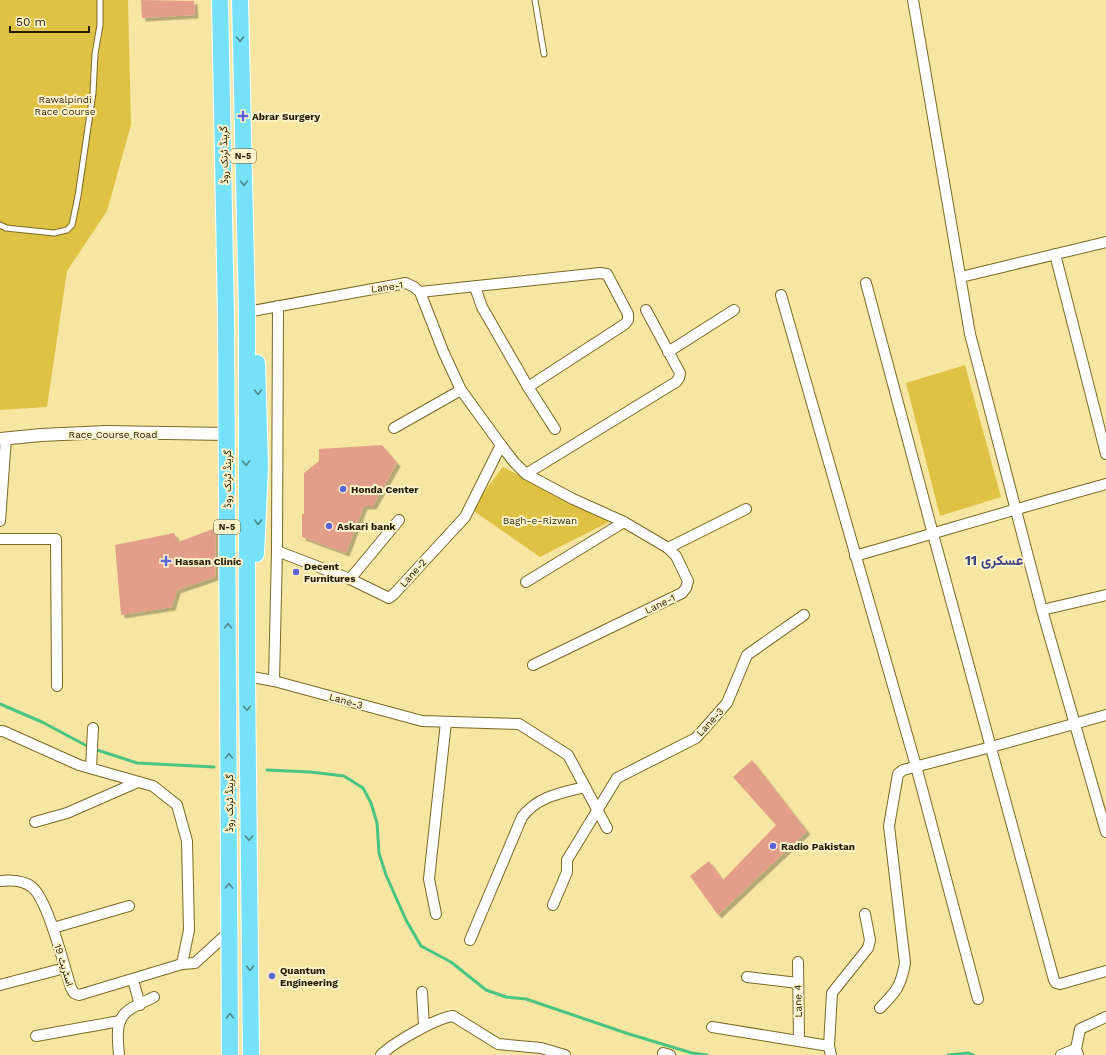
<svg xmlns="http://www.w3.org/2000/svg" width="1106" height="1055" font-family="'Work Sans',Vazirmatn,sans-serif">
<defs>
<filter id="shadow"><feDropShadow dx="3.5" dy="3.5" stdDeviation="0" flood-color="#0004"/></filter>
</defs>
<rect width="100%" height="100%" fill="#f6e6a1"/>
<g fill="#dfc243">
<path d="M0,0H128L131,125L107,211L67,271L47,407L0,410Z"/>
<path d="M965,365L1001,497L940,516L906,383Z"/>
<path d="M503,467L609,522L540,557L471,509Z"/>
</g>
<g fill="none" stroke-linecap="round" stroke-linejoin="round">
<g stroke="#4ac482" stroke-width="3">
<path d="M0,704L42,722L89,747"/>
<path d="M94,749L137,763L214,767"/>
<path d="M267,770L310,772L344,776L363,788L371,803L377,823L379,853L386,875L406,920L421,946L451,962L486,990L506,997L526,999L629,1034L692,1053L707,1055"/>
<path d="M948,1055L968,1053L973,1055"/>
</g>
</g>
<g fill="#e39e8a" filter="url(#shadow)">
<path d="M141,0L194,1L195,15L142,18Z"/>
<path d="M382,445L397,463L373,506H364L346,553L302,537V514H304V473L319,461V449Z"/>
<path d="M216,528L215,577L177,590L172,607L121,615L115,545L174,533L178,542Z"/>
<path d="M752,760L807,831L718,915L690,876L709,861L723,880L776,825L733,777Z"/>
</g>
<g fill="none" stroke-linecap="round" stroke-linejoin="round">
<g stroke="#796a27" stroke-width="7">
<g id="service">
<path d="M535,0L544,54"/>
<path d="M0,225L6,228L54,233L67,230L72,225L78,196L93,93L95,54L100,25V0"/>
</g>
</g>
<g stroke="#796a27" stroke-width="12">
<g id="minor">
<path d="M913,0L970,334L1042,610L1106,832"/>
<path d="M1055,254L1106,454"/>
<path d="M961,277L1106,242"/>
<path d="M866,283L933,534L1054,980L1056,983L1060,984L1106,971"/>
<path d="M475,287L482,307L528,387L555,429"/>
<path d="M420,292L600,273L607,274L628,314V320L625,324L528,387"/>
<path d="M781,295L916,766L978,999"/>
<path d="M247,312L406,283L414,287L420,292L443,351L461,390L501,445L514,462L526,474L573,499L624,522L668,548L676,556L688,581L686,588L682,593L533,665"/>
<path d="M668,352L734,310"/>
<path d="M394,428L461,390"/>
<path d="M526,474L676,382L679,378L680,373L646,310"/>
<path d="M0,521L6,438"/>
<path d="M0,539H56L57,686"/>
<path d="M668,548L746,509"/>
<path d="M277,551L350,579L389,598L394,594L465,517L501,445"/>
<path d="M855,556C939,532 1022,507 1106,484"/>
<path d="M350,579L399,520"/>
<path d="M526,582L624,522"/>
<path d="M1042,610L1106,595"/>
<path d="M247,676L274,681L422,721L519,724L568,755L607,828"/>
<path d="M274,681L277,551L278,306"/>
<path d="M0,731H3L79,765L153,786L177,805L187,841L189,930L182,964L195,963L229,932"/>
<path d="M91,768L93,728"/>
<path d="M35,822L67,813L138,782"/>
<path d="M0,881C11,880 23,880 32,887C48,900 64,966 71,988L74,993L79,995L182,964"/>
<path d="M553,905L567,872V860L617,778L696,738L727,703L747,655L804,615"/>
<path d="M436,914L429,879L446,722"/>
<path d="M53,928L129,906"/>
<path d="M470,940L522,817C538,796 561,793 585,787"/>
<path d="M798,962L799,1040"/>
<path d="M747,977L798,983"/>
<path d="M133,980L140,1005"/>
<path d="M0,985L65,968"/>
<path d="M422,992L424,1026"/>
<path d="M880,1008C896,992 901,986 905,963L889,826L898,774L903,770L991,747L1106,715"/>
<path d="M712,1027L829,1046"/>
<path d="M36,1036L120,1021"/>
<path d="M663,1053L670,1055"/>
<path d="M119,1055C118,1040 114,1020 129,1010C136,1005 146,1001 154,997"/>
<path d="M381,1055C393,1043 436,1018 453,1016L498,1044L541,1048L565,1055"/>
<path d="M831,1055L829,1046L832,993L868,948L870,940L865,914"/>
<path d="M1061,1055L1076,1049"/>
<path d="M1078,1055L1076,1049L1080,1029L1106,1017"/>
</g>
</g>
<g stroke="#796a27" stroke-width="14">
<path id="tertiary" d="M0,439L41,435L106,432L227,434"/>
</g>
<g stroke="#fff" stroke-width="18">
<g id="trunk">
<path d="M220,0L226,319L230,1055"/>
<path d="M240,0L247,312V676L251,1055"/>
<path d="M256,554L260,466L257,363"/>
</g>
</g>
<use href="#service" stroke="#fff" stroke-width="5"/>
<use href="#minor" stroke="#fff" stroke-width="10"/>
<use href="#tertiary" stroke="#fff" stroke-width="12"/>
<use href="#trunk" stroke="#76e2fa" stroke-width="16"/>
</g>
<defs><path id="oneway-chevron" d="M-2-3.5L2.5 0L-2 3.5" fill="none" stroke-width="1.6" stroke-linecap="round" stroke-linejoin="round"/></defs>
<g stroke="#51898a">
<use href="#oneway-chevron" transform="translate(240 39) rotate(89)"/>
<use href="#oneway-chevron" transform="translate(244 183) rotate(88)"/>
<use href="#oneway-chevron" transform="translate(258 392) rotate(88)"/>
<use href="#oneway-chevron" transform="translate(246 463) rotate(90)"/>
<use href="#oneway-chevron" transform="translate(258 522) rotate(92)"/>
<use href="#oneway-chevron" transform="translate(228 626) rotate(-90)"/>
<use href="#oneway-chevron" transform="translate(247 708) rotate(89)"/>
<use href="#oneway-chevron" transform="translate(229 756) rotate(-90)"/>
<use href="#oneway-chevron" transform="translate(249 838) rotate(89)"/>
<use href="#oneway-chevron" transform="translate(229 886) rotate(-90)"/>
<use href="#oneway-chevron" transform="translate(250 968) rotate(89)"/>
<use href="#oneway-chevron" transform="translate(230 1016) rotate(-91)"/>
</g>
<g fill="#5c64dc" stroke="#fcf3cb" stroke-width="1.5">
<path d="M241 110h4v4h4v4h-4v4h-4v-4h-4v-4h4z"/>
<circle cx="343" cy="489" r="4"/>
<circle cx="329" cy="526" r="4"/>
<path d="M164 555h4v4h4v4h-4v4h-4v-4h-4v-4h4z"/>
<circle cx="296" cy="572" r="4"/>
<circle cx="773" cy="846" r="4"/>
<circle cx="272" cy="976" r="4"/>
</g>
<g text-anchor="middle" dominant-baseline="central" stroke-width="4" stroke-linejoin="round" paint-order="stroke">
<g fill="#fcf3cb" stroke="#645c3e" stroke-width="1">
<rect x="230" y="149" width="26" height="14" rx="3"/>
<rect x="214" y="520" width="26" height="14" rx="3"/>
</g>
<g font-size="9" font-weight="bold" fill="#231c02">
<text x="243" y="156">N-5</text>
<text x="227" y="527">N-5</text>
</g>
<g font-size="10" fill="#342f1a" stroke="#fcf3cb">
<text x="65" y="99">Rawalpindi<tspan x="65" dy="12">Race Course</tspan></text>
<text x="540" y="520">Bagh-e-Rizwan</text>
</g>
<g font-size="10" font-weight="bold" fill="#231c02" stroke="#fcf3cb" text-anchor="start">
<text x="252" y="116">Abrar Surgery</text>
<text x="351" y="489">Honda Center</text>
<text x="337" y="526">Askari bank</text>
<text x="175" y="561">Hassan Clinic</text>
<text x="304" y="566">Decent<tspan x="304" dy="12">Furnitures</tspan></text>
<text x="781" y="846">Radio Pakistan</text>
<text x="280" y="970">Quantum<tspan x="280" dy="12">Engineering</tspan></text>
</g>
<g font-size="10" fill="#231c02" stroke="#fcf3cb">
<text transform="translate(224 155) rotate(-91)">گرینڈ ٹرنک روڈ</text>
<text transform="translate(387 287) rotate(-8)">Lane-1</text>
<text x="113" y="434">Race Course Road</text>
<text transform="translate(227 479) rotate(-90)">گرینڈ ٹرنک روڈ</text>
<text transform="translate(413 573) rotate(-48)">Lane-2</text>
<text transform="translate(660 604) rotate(-26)">Lane-1</text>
<text transform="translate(346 701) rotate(16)">Lane-3</text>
<text transform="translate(710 722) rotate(-47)">Lane-3</text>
<text transform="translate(229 803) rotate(-90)">گرینڈ ٹرنک روڈ</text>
<text transform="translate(64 965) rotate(73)">اسٹریٹ 19</text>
<text transform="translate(798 1001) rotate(-91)">Lane 4</text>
</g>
<g font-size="14" font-weight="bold" fill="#3e4481" stroke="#fcf3cb">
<text x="994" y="560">عسکری 11</text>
</g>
</g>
<path d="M10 26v6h79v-6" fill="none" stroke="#231c02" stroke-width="2"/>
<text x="16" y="26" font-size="12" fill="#231c02" stroke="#fcf3cb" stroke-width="3" paint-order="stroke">50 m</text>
</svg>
